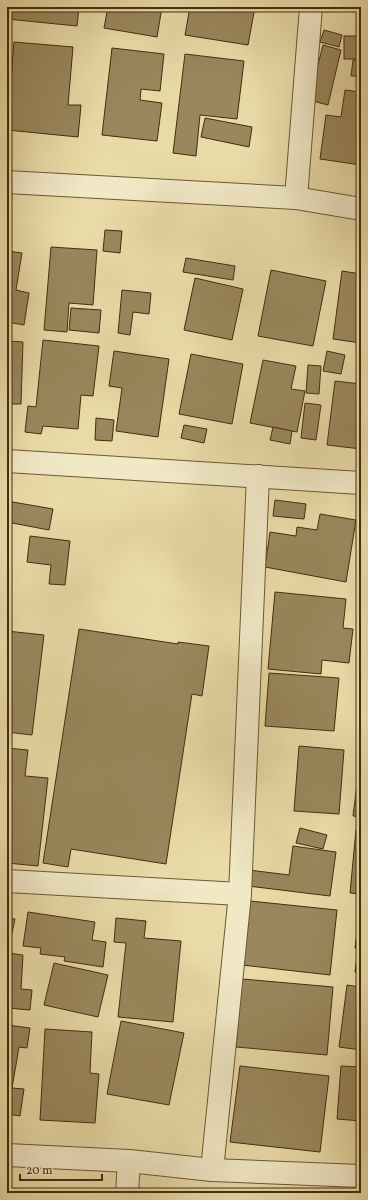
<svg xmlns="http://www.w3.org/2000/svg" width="368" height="1200" font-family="Vollkorn,serif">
<rect width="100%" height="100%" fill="#e9dba7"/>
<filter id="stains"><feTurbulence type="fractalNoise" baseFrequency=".005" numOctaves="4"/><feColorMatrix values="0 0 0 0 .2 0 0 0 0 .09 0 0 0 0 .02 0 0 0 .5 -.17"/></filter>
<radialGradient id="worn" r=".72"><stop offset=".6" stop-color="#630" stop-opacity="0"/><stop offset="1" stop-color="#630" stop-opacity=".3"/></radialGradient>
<g fill="#9a875d" stroke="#442d0d">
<path d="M8,7H79L77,26L7,19Z"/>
<path d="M108,7H162L157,37L104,28Z"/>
<path d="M190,7H255L248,45L185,35Z"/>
<path d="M324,30L342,35L339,47L320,42Z"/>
<rect x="344" y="36" width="17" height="23"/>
<path d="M14,42L73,47L68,105H81L78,137L7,130Z"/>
<path d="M323,45L341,50L328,105L309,100Z"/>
<path d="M112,48L164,54L160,91L141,89L140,100L162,103L157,141L102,135Z"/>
<path d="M185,54L244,61L237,119L200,115L196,156L173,153Z"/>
<path d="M353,60H361V76H351Z"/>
<path d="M345,90L361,92V165L320,159L326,115L341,117Z"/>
<path d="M205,118L252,127L249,147L201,137Z"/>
<path d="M105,230L122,231L120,253L103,251Z"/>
<path d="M51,247L97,250L93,305L69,303L67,332L44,330Z"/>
<path d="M7,251L22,253L16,290L29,293L24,325L7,322Z"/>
<path d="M186,258L235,266L233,280L183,272Z"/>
<path d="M271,270L326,281L313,346L258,336Z"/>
<path d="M342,271L361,274V343L333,339Z"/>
<path d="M195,278L243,289L232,340L184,330Z"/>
<path d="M122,290L151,293L149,314L133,312L130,335L118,333Z"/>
<path d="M71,308L101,310L99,333L69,330Z"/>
<path d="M43,340L99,346L93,396L81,395L78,429L43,426L41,434L25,432L28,406L36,407Z"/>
<path d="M7,341L23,342L21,404H7Z"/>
<path d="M114,351L169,359L158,437L116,431L122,388L109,386Z"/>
<path d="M327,351L345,355L341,374L323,371Z"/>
<path d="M191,354L243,364L232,424L179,414Z"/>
<path d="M263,360L296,366L291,389L305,391L297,432L250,423Z"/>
<path d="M308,365L321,366L319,394L306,393Z"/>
<path d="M335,381L361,384V449L327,445Z"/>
<path d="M305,403L321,405L316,440L301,438Z"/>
<path d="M96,418L114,420L112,441L95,440Z"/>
<path d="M184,425L207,429L204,443L181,438Z"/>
<path d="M273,427L292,431L290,444L270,440Z"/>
<path d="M275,500L306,504L304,519L273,516Z"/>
<path d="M7,501L53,509L49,530L7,522Z"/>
<path d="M320,514L356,520L346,582L265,567L270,532L296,536L297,527L317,530Z"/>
<path d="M30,536L70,541L65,585L49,584L51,565L27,562Z"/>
<path d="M275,592L346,599L343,628L353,629L349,663L322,660L321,674L268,669Z"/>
<path d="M79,629L178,644V642L209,646L202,696L192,694L166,864L71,849L68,867L43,863Z"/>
<path d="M7,631L44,635L32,735L7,732Z"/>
<path d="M269,673L339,678L334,731L265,726Z"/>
<path d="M299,746L344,750L339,814L294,811Z"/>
<path d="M7,748L28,750L25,776L48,778L38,866L7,863Z"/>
<path d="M361,752V817L353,816Z"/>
<path d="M300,828L327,835L323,849L296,843Z"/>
<path d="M356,830H361V894L350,893Z"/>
<path d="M293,846L336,852L330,896L248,886L249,870L289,875Z"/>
<path d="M250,901L337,910L330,975L242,965Z"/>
<path d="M28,912L95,922L92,940L106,942L103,967L64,961L65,957L40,954L41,948L23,946Z"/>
<path d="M359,916L361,917V973L355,972L358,948H355Z"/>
<path d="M7,918L15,919L9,947H7Z"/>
<path d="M116,918L146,921L144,938L181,941L173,1022L118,1017L126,943L114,942Z"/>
<path d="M7,953L23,955L21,989L32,990L30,1010L7,1008Z"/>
<path d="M54,963L108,975L98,1017L44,1005Z"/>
<path d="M242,979L333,987L327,1055L236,1047Z"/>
<path d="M347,985L361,987V1050L339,1047Z"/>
<path d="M121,1021L184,1033L169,1105L107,1094Z"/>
<path d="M7,1025L30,1028L27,1048L19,1047L12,1088L24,1089L20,1116L7,1114Z"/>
<path d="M45,1029L92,1032L90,1073L99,1074L95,1123L40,1120Z"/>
<path d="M240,1066L329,1076L320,1152L230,1142Z"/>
<path d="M341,1066L361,1067V1121L337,1119Z"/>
</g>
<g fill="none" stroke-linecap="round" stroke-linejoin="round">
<g stroke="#6d5834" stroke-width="24">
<g id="minor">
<path d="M7,182L296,198L361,209"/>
<path d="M296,198L311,7"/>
<path d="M7,461L361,483"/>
<path d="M7,881L240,894"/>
<path d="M7,1155L129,1161L212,1170L361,1176"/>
<path d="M212,1170L240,894L258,476"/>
<path d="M127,1193L129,1161"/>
</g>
</g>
<use href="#minor" stroke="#f1e8c6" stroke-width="22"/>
</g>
<rect width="368" height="1200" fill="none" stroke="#e9dba7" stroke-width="24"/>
<rect x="8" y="8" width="352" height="1184" fill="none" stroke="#442d0d" stroke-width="2"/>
<rect x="12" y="12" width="344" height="1176" fill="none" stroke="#442d0d"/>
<path d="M20 1174v6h82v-6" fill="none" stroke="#442d0d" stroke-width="2"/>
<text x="26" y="1174" font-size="12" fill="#442d0d" stroke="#f1e8c6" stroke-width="3" paint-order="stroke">20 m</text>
<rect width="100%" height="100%" filter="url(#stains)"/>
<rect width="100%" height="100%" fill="url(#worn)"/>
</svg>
